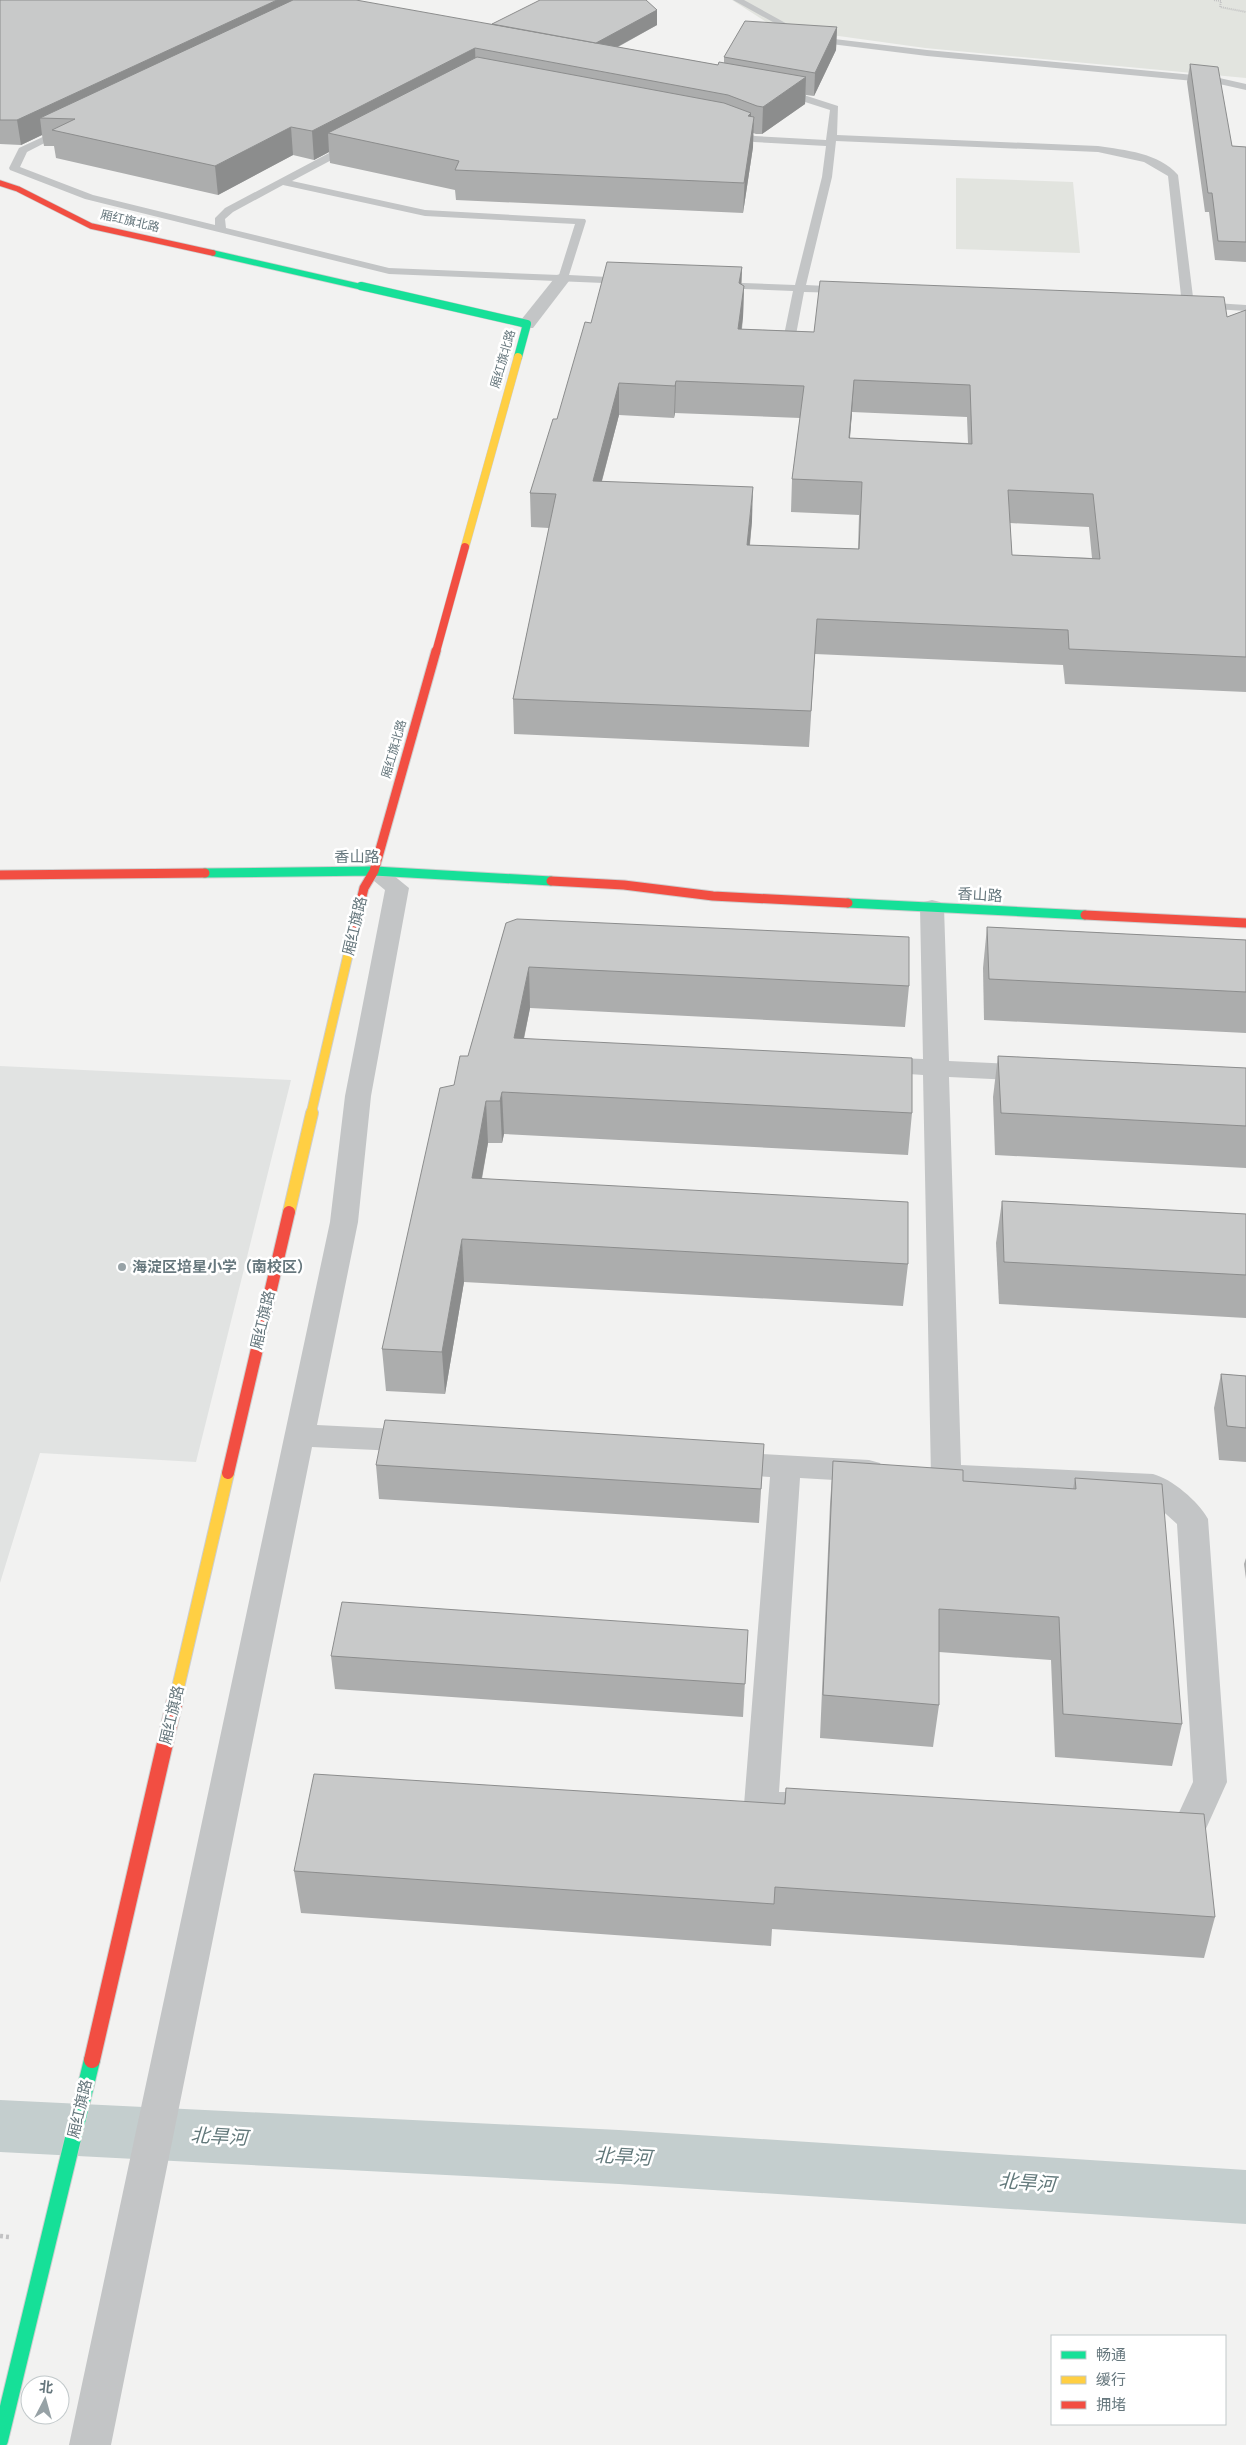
<svg xmlns="http://www.w3.org/2000/svg" width="1246" height="2445" font-family="Karla,'Noto Sans SC',sans-serif">
<rect width="100%" height="100%" fill="#f2f2f1"/>
<path fill="#e1e3e2" d="M0,1066L291,1080L196,1462L40,1453L0,1583Z"/>
<g fill="#e2e4df">
<path d="M732,0H1246V78L925,48L774,27Z"/>
<path d="M956,178L1073,182L1080,253L956,249Z"/>
</g>
<g fill="none" stroke-linecap="round" stroke-linejoin="round">
<path fill="#c4cece" fill-rule="evenodd" d="M0,2100L619,2130L1246,2170V2224L619,2184L0,2152Z"/>
<g stroke="#cdcece" stroke-width="7">
<path id="fast-far3" d="M213,253L366,288"/>
</g>
<g stroke="#cdcece" stroke-width="9">
<path id="fast-far2" d="M361,286L527,324L518,357"/>
</g>
<g stroke="#cdcece" stroke-width="11">
<g id="fast-far1">
<path d="M205,873L374,871L551,881"/>
<path d="M848,903L1085,915"/>
</g>
</g>
<g stroke="#cdcece" stroke-width="18">
<path id="fast" d="M0,2440L92,2060"/>
</g>
<g stroke="#cdcece" stroke-width="9">
<path id="slow-far2" d="M465,547L518,357"/>
</g>
<g stroke="#cdcece" stroke-width="11">
<path id="slow-far1" d="M311,1114L351,942"/>
</g>
<g stroke="#cdcece" stroke-width="14">
<g id="slow">
<path d="M289,1212L312,1113"/>
<path d="M177,1692L228,1473"/>
</g>
</g>
<g stroke="#cdcece" stroke-width="7">
<path id="jam-far4" d="M0,183L18,189L91,226L213,253"/>
</g>
<g stroke="#cdcece" stroke-width="9">
<path id="jam-far3" d="M436,652L465,547"/>
</g>
<g stroke="#cdcece" stroke-width="11">
<g id="jam-far2">
<path d="M0,875L205,873"/>
<path d="M551,881L624,885L713,896L848,903"/>
<path d="M1085,915L1246,923"/>
<path d="M351,942L364,888L374,871L436,651"/>
</g>
</g>
<g stroke="#cdcece" stroke-width="14">
<g id="jam-far1">
<path d="M228,1473L289,1212"/>
<path d="M175,1701L177,1692"/>
</g>
</g>
<g stroke="#cdcece" stroke-width="18">
<path id="jam" d="M92,2060L175,1700"/>
</g>
<path stroke="#c2c2c3" stroke-width="2" stroke-dasharray="1 1" stroke-linecap="butt" d="M1214,0L1221,1L1220,7L1246,12"/>
<path stroke="#c2c2c3" stroke-width="4.5" stroke-dasharray="3 3" stroke-linecap="butt" d="M0,2236L9,2237"/>
<g fill="#c3c5c6" fill-rule="evenodd">
<path d="M733,0H744L809,36L927,50L1215,77L1246,84V90L1215,83L927,56L807,41Z"/>
<path d="M782,92L807,96L838,106L837,135L1098,146C1125,150 1159,153 1178,175L1194,305L1199,302L1246,305V311L1199,308L1194,305L1188,308L1182,305L1168,176L1144,162L1098,152L836,141L832,177L806,285L845,287L851,290L845,293L804,292L795,340L793,342H785L783,340L793,291L717,288L711,285L717,282L795,285L822,177L826,146L754,142L726,130L731,127L755,136L826,140L830,110L805,102L779,97L777,95Z"/>
<path d="M62,128L70,130L27,152L20,167L93,195L215,225V218L225,208L348,143H356V147L292,181L425,210L585,219L586,221L569,275L627,278L633,281L627,284L389,274L85,199L10,170L9,168L19,148ZM283,185L425,216L575,224L559,275L389,268L226,228L225,219L233,212Z"/>
</g>
<g fill="#c3c5c6" fill-rule="evenodd">
<path d="M563,273L571,278L569,281L533,328H521L519,324L521,320L557,275Z"/>
<path d="M374,864L382,866L409,888L371,1096L358,1222L317,1425L418,1430L429,1433L433,1441L429,1449L418,1452L312,1447L111,2445H69L330,1222L345,1096L385,890L362,871L366,866Z"/>
<path d="M932,900L940,902L944,907L949,1061L1033,1065L1042,1067L1046,1073L1042,1079L1033,1081L949,1077L961,1465L1153,1474C1172,1479 1198,1501 1208,1519L1227,1782L1200,1842C1185,1848 1173,1847 1158,1841L1153,1831L1158,1821L1170,1816L1177,1817L1193,1782L1177,1524L1146,1496L946,1487L935,1484L931,1476L923,1075L867,1071L863,1065L867,1059L876,1057L923,1059L920,907L924,902Z"/>
<path d="M725,1452L869,1460L880,1463L884,1471L880,1479L869,1482L800,1478L779,1792H795L807,1797L812,1807L807,1817C789,1824 767,1822 749,1815L744,1805L770,1477L725,1474L714,1471L710,1463L714,1455Z"/>
</g>
<use href="#fast-far3" stroke="#16e098" stroke-width="5.5"/>
<use href="#fast-far2" stroke="#16e098" stroke-width="8"/>
<use href="#fast-far1" stroke="#16e098" stroke-width="9"/>
<use href="#fast" stroke="#16e098" stroke-width="16"/>
<use href="#slow-far2" stroke="#ffcf43" stroke-width="8"/>
<use href="#slow-far1" stroke="#ffcf43" stroke-width="9"/>
<use href="#slow" stroke="#ffcf43" stroke-width="12"/>
<use href="#jam-far4" stroke="#f24e42" stroke-width="5.5"/>
<use href="#jam-far3" stroke="#f24e42" stroke-width="8"/>
<use href="#jam-far2" stroke="#f24e42" stroke-width="9"/>
<use href="#jam-far1" stroke="#f24e42" stroke-width="12"/>
<use href="#jam" stroke="#f24e42" stroke-width="16"/>
</g>
<g fill="#acadad" fill-rule="evenodd">
<path d="M0,0L492,24L657,10V25L618,47L718,65L724,63V57L837,27L836,50L814,96L806,95L805,104L762,134H756L753,133V147L743,213L456,200L455,190L330,163L329,152L314,160L293,155L218,195L56,158L54,146H44L42,135L21,145L0,144Z"/>
<path d="M1190,64L1232,146L1246,147V262L1215,260L1209,212H1205L1187,82Z"/>
<path d="M742,267L741,284L744,286L743,317L742,329L814,332L1227,317L1246,310V692L1065,684L1063,665L815,654L809,747L514,734L513,699L549,528L531,527L530,493L557,419L591,323ZM852,412L967,417L968,443L850,438ZM675,413L800,418L792,479L791,512L859,515L858,549L750,545L752,521L602,481L619,415L674,418ZM1010,523L1089,527L1092,558L1012,555Z"/>
<path d="M506,923L909,986L905,1027L530,1008L524,1039L912,1113L908,1155L504,1134L502,1143H488L482,1179L908,1264L903,1306L464,1282L445,1394L386,1391L382,1349L454,1085L468,1056Z"/>
<path d="M987,927L1246,940V1033L984,1020L983,968Z"/>
<path d="M998,1056L1246,1068V1168L995,1155L993,1097Z"/>
<path d="M1002,1201L1246,1214V1318L999,1304L996,1243Z"/>
<path d="M1221,1374L1246,1376V1462L1219,1460L1214,1408Z"/>
<path d="M764,1444L759,1523L379,1499L376,1465Z"/>
<path d="M833,1461L963,1481L1073,1489L1075,1478L1182,1724L1172,1766L1055,1757L1051,1660L939,1652V1705L933,1747L820,1738L830,1504Z"/>
<path d="M1246,1558V1579L1244,1564Z"/>
<path d="M331,1656L746,1663L743,1717L335,1689Z"/>
<path d="M786,1788L1215,1917L1204,1958L772,1929L771,1946L301,1913L294,1871L784,1804Z"/>
</g>
<g fill="#8c8d8d">
<path d="M277,0H295L40,118L42,135L21,145L17,120Z"/>
<path d="M657,10V25L595,59V43Z"/>
<path d="M837,27L836,50L814,96L815,73Z"/>
<path d="M475,48L476,75L328,133L329,152L314,160L312,131Z"/>
<path d="M806,77L805,104L762,134L763,107Z"/>
<path d="M751,113V137L754,117L753,147L743,213L748,116Z"/>
<path d="M291,127L293,155L218,195L215,166Z"/>
<path d="M742,267L741,297L739,283Z"/>
<path d="M744,286L743,317L737,360L738,329Z"/>
<path d="M854,380L852,412L847,471L849,438Z"/>
<path d="M676,381L675,413L674,418L675,386Z"/>
<path d="M619,383V415L593,514V481Z"/>
<path d="M753,487L752,521L746,579L747,545Z"/>
<path d="M529,967L530,1008L515,1080L514,1038Z"/>
<path d="M502,1092L504,1134L502,1143L500,1101Z"/>
<path d="M486,1101L488,1143L474,1220L472,1178Z"/>
<path d="M462,1239L464,1282L445,1394L442,1352Z"/>
</g>
<g fill="#c8c9c9" stroke="#8c8d8d" fill-rule="evenodd">
<path d="M0,0H277L17,120H0Z"/>
<path d="M293,0H356L718,65L719,62L806,77L763,107L757,106L728,95L475,48L312,131L291,127L215,166L52,130L75,119L40,118Z"/>
<path d="M540,0H646L657,10L596,43L492,24Z"/>
<path d="M745,21L837,27L815,73L724,57Z"/>
<path d="M477,57L724,103L751,113L748,116L754,117L744,183L455,170L459,161L328,133Z"/>
<path d="M1190,64L1218,67L1232,146L1246,147V242L1218,241L1212,193H1208Z"/>
<path d="M607,262L742,267L739,283L744,286L738,329L814,332L820,281L1224,297L1227,317L1246,310V657L1069,649L1068,630L817,619L811,711L513,699L556,494L530,493L553,419H557L585,322L591,323ZM854,380L970,385L972,444L849,438ZM676,381L804,386L792,479L862,482L859,549L747,545L753,487L593,481L619,383L675,386ZM1008,490L1093,494L1100,559L1012,555Z"/>
<path d="M517,919L909,937V986L529,967L514,1038L912,1058V1113L502,1092L500,1101H486L472,1178L908,1202V1264L462,1239L442,1352L382,1349L440,1088L454,1085L460,1056H468L506,923Z"/>
<path d="M987,927L1246,940V992L989,979Z"/>
<path d="M998,1056L1246,1068V1126L1001,1113Z"/>
<path d="M1002,1201L1246,1214V1275L1004,1262Z"/>
<path d="M1221,1374L1246,1376V1428L1227,1426Z"/>
<path d="M385,1420L764,1444L761,1489L376,1465Z"/>
<path d="M833,1461L963,1470V1481L1076,1489L1075,1478L1162,1484L1182,1724L1063,1714L1059,1617L939,1609V1705L823,1695Z"/>
<path d="M342,1602L748,1630L745,1684L331,1656Z"/>
<path d="M314,1774L785,1804L786,1788L1204,1814L1215,1917L775,1887L774,1904L294,1871Z"/>
</g>
<circle fill="#97a2a6" stroke="#fff" stroke-width="2" cx="122" cy="1267" r="5"/>
<g text-anchor="middle" dominant-baseline="central" stroke-width="5" stroke-linejoin="round" paint-order="stroke">
<g font-size="12" fill="#66777d" stroke="#fff">
<text transform="translate(130 221) rotate(13)">厢红旗北路</text>
<text transform="translate(503 359) rotate(-74)">厢红旗北路</text>
<text transform="translate(394 749) rotate(-74)">厢红旗北路</text>
</g>
<g font-size="15" fill="#66777d" stroke="#fff">
<text x="357" y="857">香山路</text>
<text transform="translate(980 895) rotate(3)">香山路</text>
<text transform="translate(355 926) rotate(-77)">厢红旗路</text>
<text transform="translate(263 1320) rotate(-77)">厢红旗路</text>
<text transform="translate(172 1715) rotate(-77)">厢红旗路</text>
<text transform="translate(80 2109) rotate(-77)">厢红旗路</text>
</g>
<g font-size="15" font-weight="bold" fill="#66777d" stroke="#fff" text-anchor="start">
<text x="132" y="1267">海淀区培星小学（南校区）</text>
</g>
<g font-size="19" font-style="italic" fill="#63797b" stroke="#fff">
<text transform="translate(219 2137) rotate(3)">北旱河</text>
<text transform="translate(623 2157) rotate(3)">北旱河</text>
<text transform="translate(1027 2183) rotate(4)">北旱河</text>
</g>
</g>
<rect x="1051" y="2335" width="175" height="90" fill="#ffffff" stroke="#c2c9cb"/>
<rect x="1061" y="2351" width="25" height="8" fill="#16e098" stroke="#c2c9cb"/>
<text x="1096" y="2360" font-size="15" fill="#66777d">畅通</text>
<rect x="1061" y="2376" width="25" height="8" fill="#ffcf43" stroke="#c2c9cb"/>
<text x="1096" y="2385" font-size="15" fill="#66777d">缓行</text>
<rect x="1061" y="2401" width="25" height="8" fill="#f24e42" stroke="#c2c9cb"/>
<text x="1096" y="2410" font-size="15" fill="#66777d">拥堵</text>
<g transform="translate(45 2400) rotate(6)"><circle r="24" fill="#ffffff" stroke="#c2c9cb"/>
<path d="M0-4L9 19L0 12L-9 19Z" fill="#97a2a6"/>
<text y="-8" font-size="14" font-weight="bold" text-anchor="middle" fill="#66777d">北</text>
</g>
</svg>
